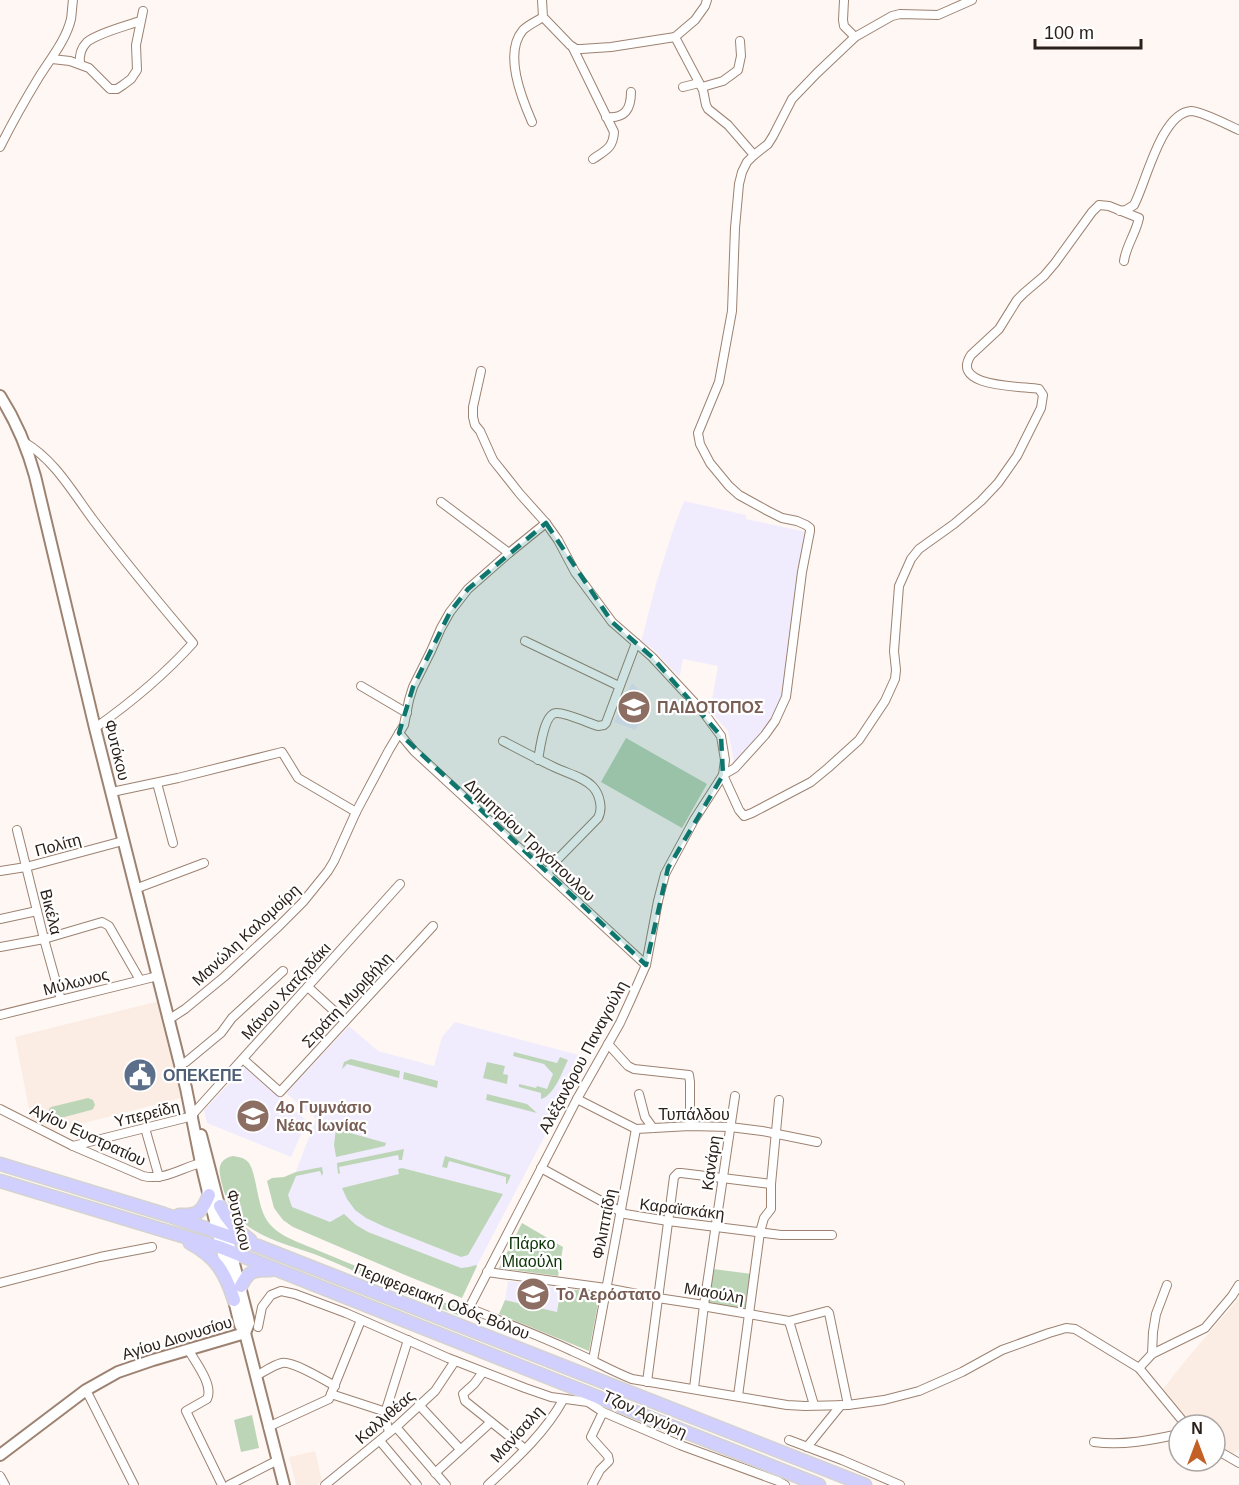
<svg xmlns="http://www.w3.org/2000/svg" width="1239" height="1485" font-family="Arial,sans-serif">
<rect width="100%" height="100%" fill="#fef7f4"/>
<g fill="#fcede4">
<path d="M159,1001L181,1098L53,1131L31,1119L15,1037Z"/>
<path d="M1239,1298V1449L1233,1454L1215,1444V1425H1189L1163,1389L1185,1361Z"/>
<path d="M315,1451L322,1481L317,1485H296L289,1457Z"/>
</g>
<g fill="#f1ecfd">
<path d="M684,501L746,515V519L807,532L784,696L772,723L754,745L734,762L728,731L710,711L718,666L683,659L680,675L678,676L652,648L641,642L656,584L673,530Z"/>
<path d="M632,683L648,698L644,703L650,711L635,730L614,722Z"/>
<path d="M455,1022L586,1057L470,1279L283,1205L316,1119L286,1093L349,1026L378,1051L434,1066L442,1037Z"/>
<path d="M246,1066L307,1121L291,1157L207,1123L204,1110Z"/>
<path d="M508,1281L561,1288L557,1313L505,1300Z"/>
</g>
<g fill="#bcd5b7">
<path d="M626,738L707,784L682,828L601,782Z"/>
<path d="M514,1052L557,1063L560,1057L568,1060C562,1072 554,1096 541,1099V1093L519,1087V1084L536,1088L537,1086L547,1089L553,1074L544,1064L513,1056Z"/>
<path d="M351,1059L400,1071L399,1078L347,1064L342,1069L344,1062Z"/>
<path d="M487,1062L505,1066L503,1074L508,1075L507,1084L483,1078Z"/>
<path d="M404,1072L438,1081L437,1088L403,1079Z"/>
<path d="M487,1094L527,1104L537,1113L486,1100Z"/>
<path d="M88,1098L93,1100L95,1105L93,1109L91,1110L57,1119H52L48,1115L49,1109L51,1107Z"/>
<path d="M336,1129L386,1143L385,1146L336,1157L334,1145Z"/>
<path d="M404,1149L402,1160H399L398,1155L339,1167L340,1173L338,1174L337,1163Z"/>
<path d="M233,1156C238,1157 243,1157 247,1161C257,1169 256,1206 268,1222C275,1231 284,1236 295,1241L465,1311L463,1317C442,1309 420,1301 399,1292C374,1281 349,1268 324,1258C298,1247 266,1242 244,1223C230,1211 223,1193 220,1175C218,1164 223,1158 233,1156Z"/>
<path d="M445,1156L511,1175L507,1184H506V1177L449,1161L447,1168L442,1167Z"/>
<path d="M322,1167L323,1173L322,1176L320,1171L296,1176L288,1195L292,1207L330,1222L344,1214L356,1225L368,1232L461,1268L469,1267L476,1265L477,1266L462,1298L405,1275L293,1227L283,1220L274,1208L267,1181L272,1178L284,1177L296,1172Z"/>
<path d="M402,1168L503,1194L468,1255L461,1257L385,1227L366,1218L355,1210L347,1199L342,1188L399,1174L398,1169Z"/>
<path d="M522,1223L563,1247L558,1276L499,1268Z"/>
<path d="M713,1269L752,1274L748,1310L708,1305Z"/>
<path d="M561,1288L600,1293L589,1351L499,1314L505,1300L557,1312Z"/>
<path d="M252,1415L259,1448L241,1452L234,1420Z"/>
</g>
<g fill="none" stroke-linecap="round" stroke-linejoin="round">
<g stroke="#9d8271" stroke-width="10">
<g id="street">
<path d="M542,0L543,17L570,45L576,49H581L611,47L675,37L695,20L705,6L707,0"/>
<path d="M844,0L843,20L844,26L855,37"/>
<path d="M972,0L938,15L900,14L892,16L855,37L817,73L792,99L773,136L768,144L754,155L747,162L742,172L739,184L735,228L732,311L719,382L698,433L700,444L710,463L729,486L739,495L768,511L782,518L797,521L806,525L810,528V531L802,572L786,697L775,721L765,735L735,768L723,775L739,810L744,816L752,813L811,782L828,768L859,740L885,701L895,679L896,670L894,651L899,586L911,559L919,549L954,524L981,501L998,483L1017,456L1041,408L1043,395L1039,389C1023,386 949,388 971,355L999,329L1017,300L1024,293L1044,276L1055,263L1092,212L1099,205L1109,206L1139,218C1136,233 1126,246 1124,261"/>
<path d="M675,37L703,90L706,105L708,109L728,125L754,155"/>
<path d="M573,48L614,132C613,148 606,150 593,159"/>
<path d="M52,59L70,61L89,68L110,89H117L123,85L131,79L137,70L136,45L143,11"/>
<path d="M80,64C79,56 81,48 87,42C98,33 126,26 140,21"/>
<path d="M683,87L699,83"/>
<path d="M702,87L723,81L738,70L741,56L740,41"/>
<path d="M606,117C625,119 631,109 631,92"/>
<path d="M532,122C522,99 503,53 523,30C528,25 537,21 543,17"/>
<path d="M0,147C12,123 25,100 39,77C51,58 66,40 71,19C72,13 72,6 73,0"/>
<path d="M1120,211L1126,210L1134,205C1146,183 1161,113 1191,111C1201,111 1228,125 1239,130"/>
<path d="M481,371L473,407V417L475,425L480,431L493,460L520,494L546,523L558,540L575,572L612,622L652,657L704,713L721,736L725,760L723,775L694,820L665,874L658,901L646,965L631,999L620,1023L577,1099L469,1308C503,1322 538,1335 572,1351C593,1360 611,1371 632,1379L787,1405L805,1406L848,1405L884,1400L919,1391L962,1372L1002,1350L1049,1333L1066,1328L1075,1329L1080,1332L1139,1368L1186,1425"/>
<path d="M24,442C55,460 73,493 94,521C126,563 159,603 193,643C165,674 129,704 95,728"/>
<path d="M441,502L509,553"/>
<path d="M525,641L619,686"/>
<path d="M361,686L407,713"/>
<path d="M399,733L414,751L646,965"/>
<path d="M503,741C520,750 537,759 554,767C566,773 584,777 593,787C600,795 603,809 598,818L552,865L547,874"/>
<path d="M538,760C540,749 544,714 556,713C565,712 588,723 598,726L604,725L606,723L636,643"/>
<path d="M157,783L173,843"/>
<path d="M112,792L178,778L282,752L298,778L356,812"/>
<path d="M17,830L44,939L61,1000"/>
<path d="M0,871L26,867L123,841"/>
<path d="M135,889L204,863"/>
<path d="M0,919L37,911"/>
<path d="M0,947L44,939L102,922L109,926L140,980"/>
<path d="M308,987L345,1021"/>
<path d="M0,1015L158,976"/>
<path d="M168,1020L185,1009L224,977L279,926L303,902L328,871L334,861L356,812L389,750L404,725L409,700L413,687L431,651L441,628L450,612L468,589L509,553L546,523"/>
<path d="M608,1044L628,1066L634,1069L689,1075L690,1082V1126"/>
<path d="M243,1059L280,1092L433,926"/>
<path d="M180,1064L186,1062L221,1033L232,1018L283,971"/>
<path d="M639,1094L645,1117L653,1128"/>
<path d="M577,1099L636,1129L690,1126L730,1127L762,1131L817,1142"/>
<path d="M0,1109L73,1146L143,1176C164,1181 181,1168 201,1163"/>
<path d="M192,1115L400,884"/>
<path d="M145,1128L159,1177"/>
<path d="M73,1146L193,1116"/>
<path d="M541,1168L625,1214L668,1221L781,1235H832"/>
<path d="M487,1272L606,1288L658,1298L704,1305L708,1307L789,1321L827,1311L829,1313L848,1405"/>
<path d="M0,1283L100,1257L152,1247"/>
<path d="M789,1321L814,1405"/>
<path d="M258,1327L262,1307L271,1295L281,1291L295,1294L346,1313L448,1358L525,1388L551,1397L588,1402L603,1412L680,1445L778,1481L785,1485"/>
<path d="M188,1349C195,1362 214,1385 207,1399L186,1411L222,1485"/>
<path d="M1152,1354L1153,1332L1156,1314L1167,1285"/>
<path d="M593,1360L636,1129"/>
<path d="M1139,1368L1152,1354L1205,1328L1232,1296L1239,1285"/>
<path d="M483,1372L474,1384L463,1394L465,1401L525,1449"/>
<path d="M256,1376C264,1372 273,1365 282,1363C293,1361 324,1380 335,1386"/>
<path d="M647,1382L674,1177L678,1173H681L771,1184"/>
<path d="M694,1388L704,1305L735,1096"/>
<path d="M86,1390L134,1485"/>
<path d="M331,1394L386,1412"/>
<path d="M738,1396L760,1232L764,1218L771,1209V1184L779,1100"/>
<path d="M419,1405L460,1449"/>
<path d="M268,1427L329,1399L361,1320"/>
<path d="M396,1427L446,1485"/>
<path d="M389,1432L386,1421L385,1413L408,1340"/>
<path d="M789,1440L842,1460L900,1485"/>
<path d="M380,1441L417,1485"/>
<path d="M1094,1442C1123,1446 1152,1440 1179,1434"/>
<path d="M807,1447L841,1405"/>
<path d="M1215,1449L1239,1463"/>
<path d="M435,1473L491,1422"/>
<path d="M0,1476L5,1485"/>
<path d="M229,1485L278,1460"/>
<path d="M325,1485L396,1427L435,1391L455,1361"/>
<path d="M488,1485C516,1459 545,1433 563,1400"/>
<path d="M592,1485L600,1470L609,1461L608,1456L591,1437L603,1412"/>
</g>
</g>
<g stroke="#9d8271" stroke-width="14">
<g id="secondary">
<path d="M0,396C16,421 27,447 35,476L95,728L186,1088L201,1163L240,1325L245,1333L284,1485"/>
<path d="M201,1135L248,1318L249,1323L245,1333"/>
<path d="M0,1455L86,1390L118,1372L153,1360L245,1333"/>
</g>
</g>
<g stroke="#d5d3d1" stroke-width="15">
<g id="primary">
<path d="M0,1164L164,1214L258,1246L865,1485"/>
<path d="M0,1181L222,1248L819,1485"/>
<path d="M220,1206C227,1220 237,1231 250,1240"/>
<path d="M179,1215C198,1216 202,1212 209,1195"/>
<path d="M190,1243C216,1257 225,1272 234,1300"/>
<path d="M241,1286C249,1270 254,1270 271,1270"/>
</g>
</g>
<use href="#street" stroke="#fff" stroke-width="8"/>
<use href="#secondary" stroke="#fff" stroke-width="10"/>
<use href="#primary" stroke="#d1cffe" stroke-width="12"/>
</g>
<path fill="#0f766e" fill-opacity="0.2" stroke="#0f766e" stroke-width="4.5" stroke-dasharray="12 8" stroke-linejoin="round" d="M546,523L612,622L652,657L721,736L723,775L668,868L646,965L399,733L413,687L450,612L468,589Z"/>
<defs>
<g id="school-disc" transform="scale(1.725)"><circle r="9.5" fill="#8d6e63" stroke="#fff"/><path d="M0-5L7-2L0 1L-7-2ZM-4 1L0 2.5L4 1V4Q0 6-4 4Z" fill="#fff"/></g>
<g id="civic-disc" transform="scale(1.725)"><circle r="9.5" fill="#5c6f8a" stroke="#fff"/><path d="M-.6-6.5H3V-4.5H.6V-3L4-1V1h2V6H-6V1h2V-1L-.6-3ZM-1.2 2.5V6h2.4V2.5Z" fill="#fff"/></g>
</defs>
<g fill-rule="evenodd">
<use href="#school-disc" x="634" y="707"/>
<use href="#civic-disc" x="140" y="1075"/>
<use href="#school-disc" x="253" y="1116"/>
<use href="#school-disc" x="533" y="1294"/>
</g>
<g text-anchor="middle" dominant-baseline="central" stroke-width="4.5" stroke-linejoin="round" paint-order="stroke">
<g font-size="16" font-weight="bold" fill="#785e54" stroke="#fff" text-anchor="start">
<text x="657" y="707">ΠΑΙΔΟΤΟΠΟΣ</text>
<text x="276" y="1107">4ο Γυμνάσιο<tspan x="276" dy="18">Νέας Ιωνίας</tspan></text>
<text x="556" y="1294">Το Αερόστατο</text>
</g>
<g font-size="16" fill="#2c211a" stroke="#fff">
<text transform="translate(117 750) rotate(76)">Φυτόκου</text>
<text transform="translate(530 840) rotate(43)">Δημητρίου Τριχόπουλου</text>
<text transform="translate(58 845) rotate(-15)">Πολίτη</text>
<text transform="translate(51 912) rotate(76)">Βικέλα</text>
<text transform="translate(246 935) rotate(-43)">Μανώλη Καλομοίρη</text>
<text transform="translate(76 982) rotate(-14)">Μύλωνος</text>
<text transform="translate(286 991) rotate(-48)">Μάνου Χατζηδάκι</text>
<text transform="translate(347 1000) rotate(-47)">Στράτη Μυριβήλη</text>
<text transform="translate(583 1057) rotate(-62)">Αλέξανδρου Παναγούλη</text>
<text transform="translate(147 1114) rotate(-14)">Υπερείδη</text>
<text x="694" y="1114">Τυπάλδου</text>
<text transform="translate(88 1135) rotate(25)">Αγίου Ευστρατίου</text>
<text transform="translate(711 1163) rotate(-82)">Κανάρη</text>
<text transform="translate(682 1209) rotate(7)">Καραϊσκάκη</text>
<text transform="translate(239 1220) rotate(76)">Φυτόκου</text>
<text transform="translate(604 1224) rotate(-79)">Φιλιππίδη</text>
<text transform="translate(714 1293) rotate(10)">Μιαούλη</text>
<text transform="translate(442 1301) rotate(21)">Περιφερειακή Οδός Βόλου</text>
<text transform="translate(177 1338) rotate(-17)">Αγίου Διονυσίου</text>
<text transform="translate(645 1414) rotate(25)">Τζον Αργύρη</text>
<text transform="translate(385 1417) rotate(-41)">Καλλιθέας</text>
<text transform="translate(517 1434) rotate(-48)">Μανίσαλη</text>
</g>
<g font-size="16" font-weight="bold" fill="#4e5e75" stroke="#fff" text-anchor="start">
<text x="163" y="1075">ΟΠΕΚΕΠΕ</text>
</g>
<g font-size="16" fill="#0c3305" stroke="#fff">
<text x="532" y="1243">Πάρκο<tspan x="532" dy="18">Μιαούλη</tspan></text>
</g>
</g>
<g transform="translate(1197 1443)"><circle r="28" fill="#ffffff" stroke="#aba6a3" stroke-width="1.5"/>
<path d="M0-4.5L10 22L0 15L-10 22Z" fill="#c26025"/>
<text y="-9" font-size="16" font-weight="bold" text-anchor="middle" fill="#2c211a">N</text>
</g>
<path d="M1035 39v9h106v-9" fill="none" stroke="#2c211a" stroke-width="3"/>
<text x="1044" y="39" font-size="18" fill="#2c211a" stroke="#ffffff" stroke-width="4.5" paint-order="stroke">100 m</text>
</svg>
